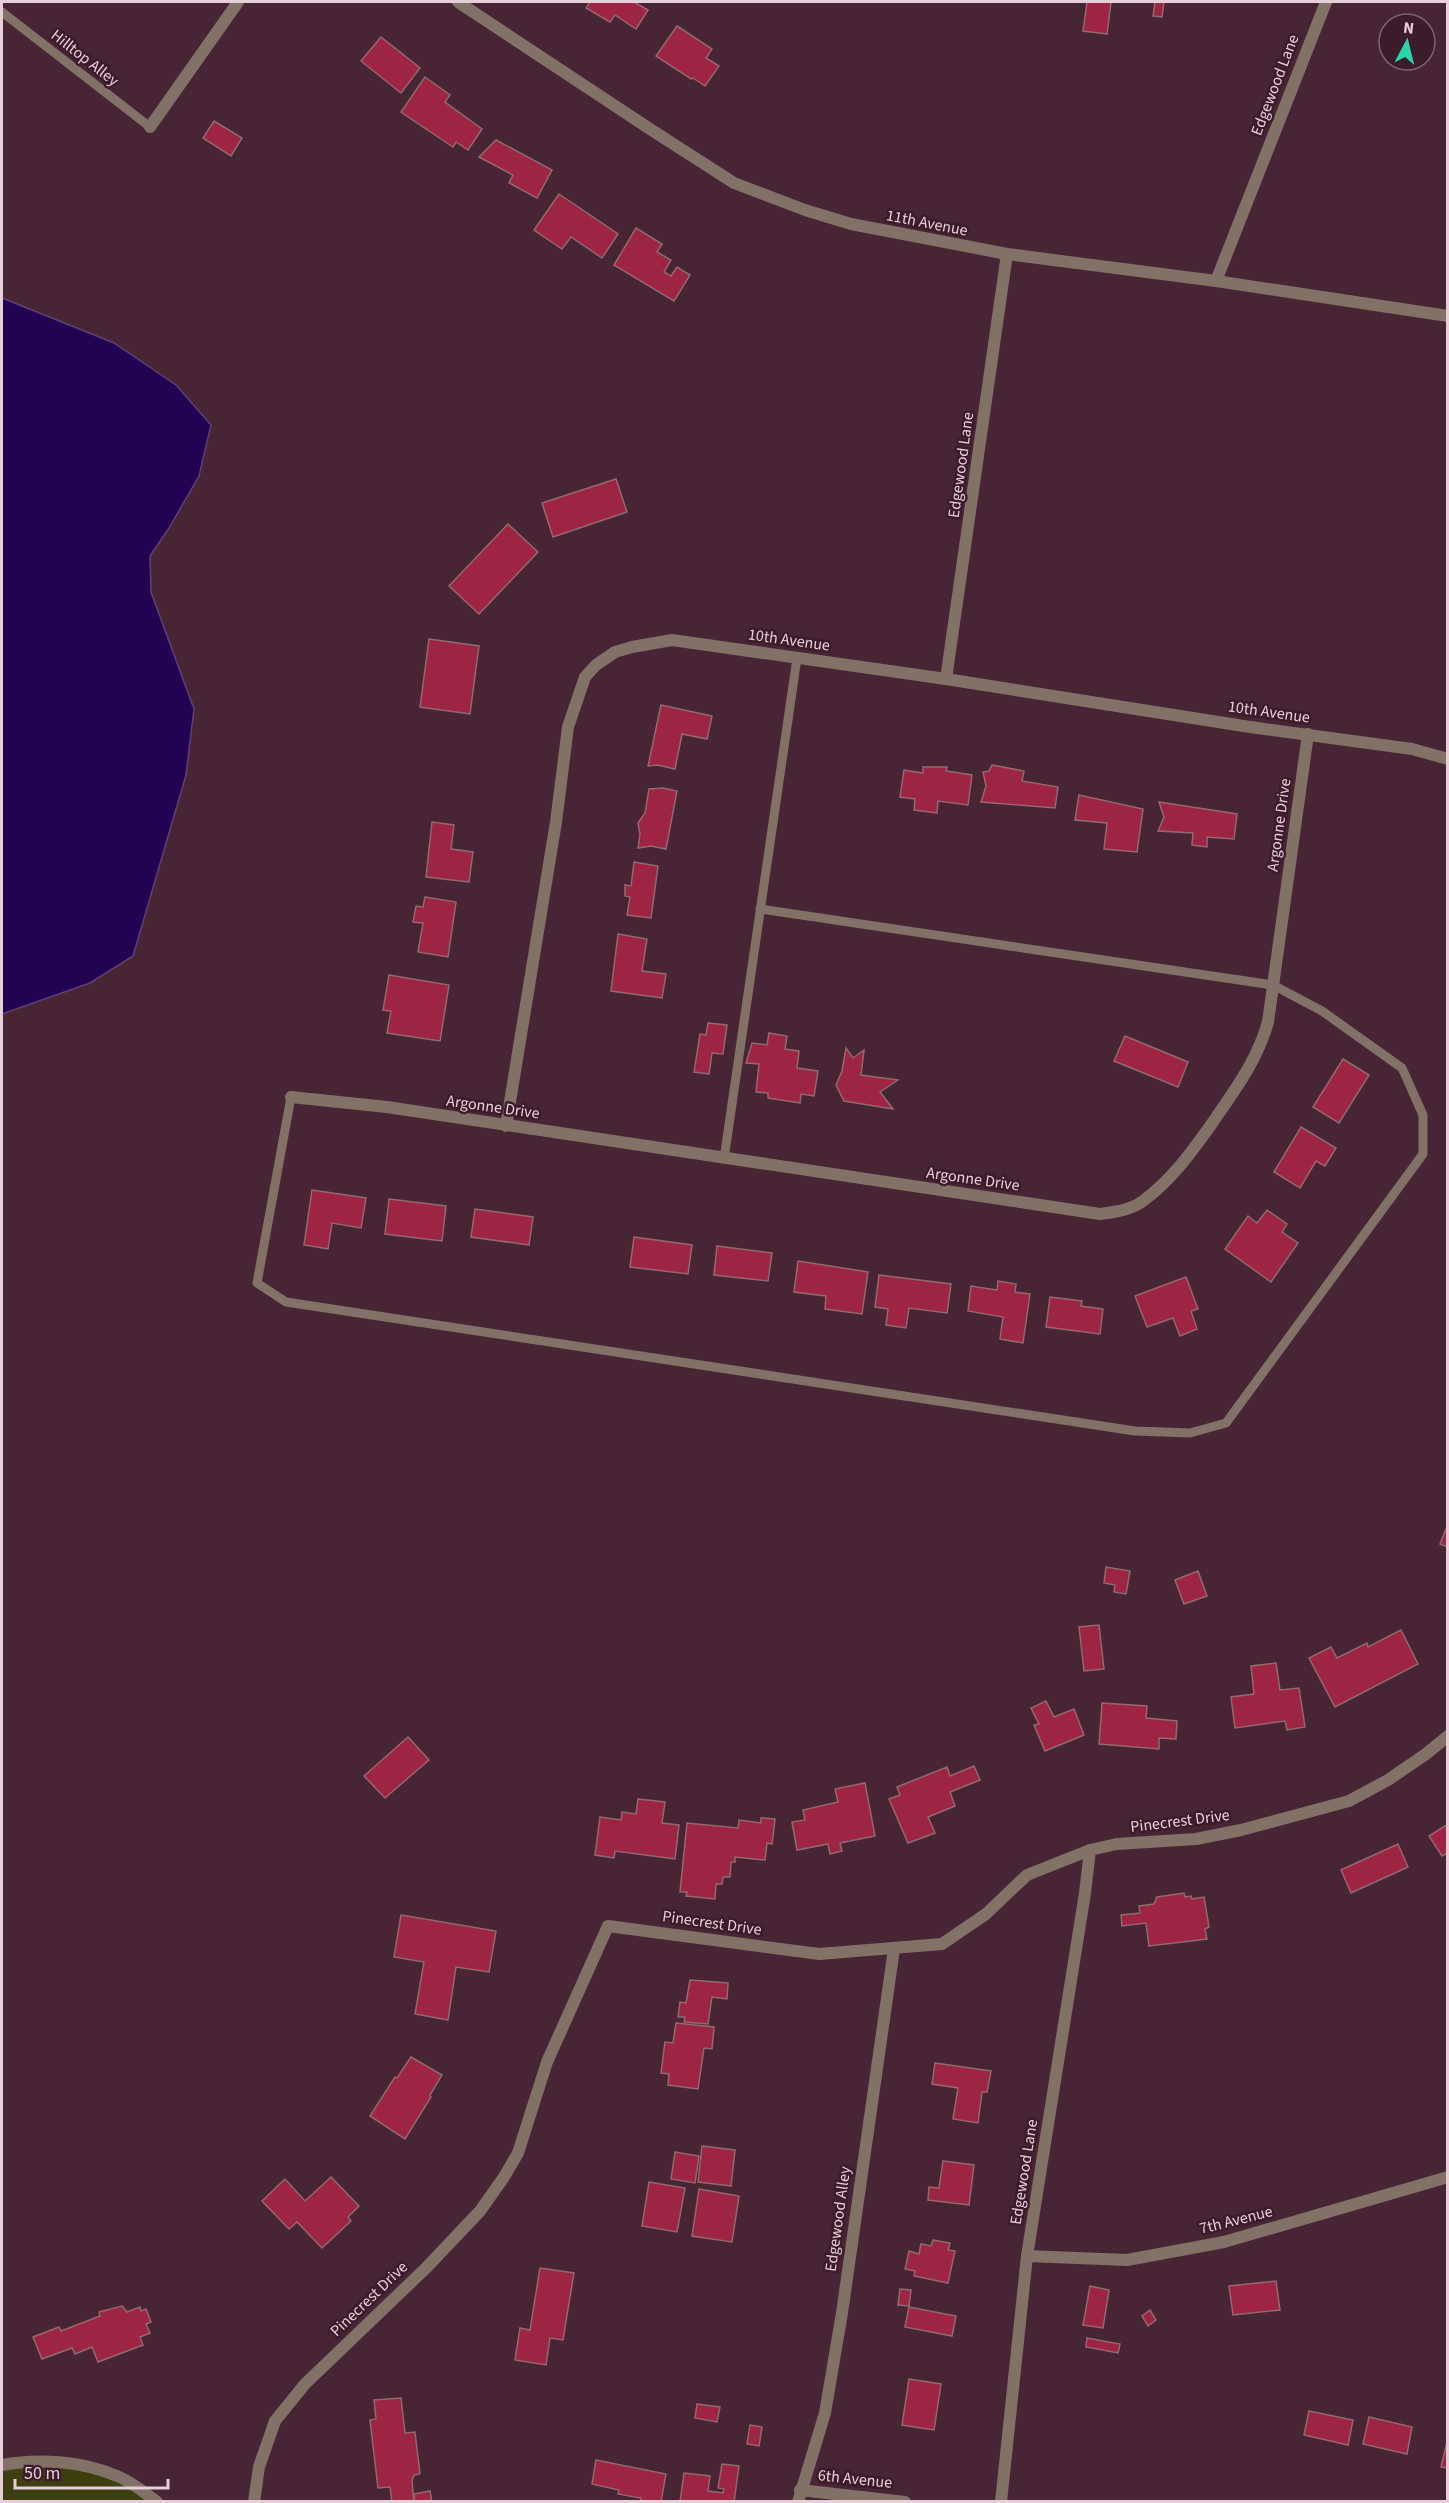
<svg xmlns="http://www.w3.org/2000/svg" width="1449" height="2503" font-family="'Source Sans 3',sans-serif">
<rect width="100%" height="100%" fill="#472535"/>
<path fill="#3e3f11" d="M2,2466L89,2467L155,2502H2Z"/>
<path fill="#220252" stroke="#5d407a" stroke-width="1.5" d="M2,298L114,343L176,385L211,425L199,476L169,528L150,556L151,592L194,709L186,775L133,956L90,983L2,1014Z"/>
<g fill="#9d2443" stroke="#94686e" stroke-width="1.5">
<path d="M590,2H634L648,10L636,29L615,15L610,22L586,8Z"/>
<path d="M1087,2H1111L1107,34L1083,31Z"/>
<path d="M1155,2H1164L1162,17L1153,16Z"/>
<path d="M677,26L712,49L706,58L719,66L705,86L693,78L691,79L656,56Z"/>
<path d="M381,37L420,68L401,93L361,61Z"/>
<path d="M425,77L450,95L445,102L482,129L468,150L456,142L453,147L401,112Z"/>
<path d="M214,121L242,138L231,156L203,138Z"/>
<path d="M496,140L552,170L537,198L509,183L513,175L479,157Z"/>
<path d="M559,194L618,234L602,258L571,237L562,249L534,230Z"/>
<path d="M636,228L662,244L657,252L671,260L664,272L671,276L677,267L690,275L674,301L614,265Z"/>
<path d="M616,479L627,512L553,537L542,503Z"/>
<path d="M508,524L538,552L479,614L449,586Z"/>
<path d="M429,639L479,646L470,714L420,707Z"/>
<path d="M661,705L712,716L707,739L682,734L675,769L658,765L648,766Z"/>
<path d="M992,765L1024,771L1022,781L1058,787L1055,808L981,802L986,786L983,772L989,771Z"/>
<path d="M923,767H947L946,771L972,775L968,805L938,801L937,813L914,810L915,799L900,797L904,770L923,773Z"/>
<path d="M663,788L677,791L666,849L651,846L638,848L640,834L638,823L645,813L649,789Z"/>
<path d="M1079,795L1143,809L1137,852L1104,849L1107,823L1075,820Z"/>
<path d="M1159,802L1237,814L1234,839L1207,837V847L1192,845L1193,833L1158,831L1164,817Z"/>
<path d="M432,822L454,825L451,849L473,852L469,882L426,877Z"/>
<path d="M634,862L658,866L651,918L627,915L630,897L625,896V885L631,886Z"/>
<path d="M425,897L456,902L448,957L418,952L423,923L413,922L416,906L423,907Z"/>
<path d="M618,934L647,939L642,971L666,974L662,998L611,991Z"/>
<path d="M389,975L449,985L440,1041L387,1033L391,1011L383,1010Z"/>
<path d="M708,1023L727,1025L723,1054L712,1053L709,1074L694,1072L700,1034L706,1035Z"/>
<path d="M769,1033L787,1036L785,1049L799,1051L797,1068L818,1071L814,1096L801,1094L800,1103L768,1098V1093L756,1092L759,1064L746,1063L752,1043L767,1045Z"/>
<path d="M1125,1036L1188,1062L1178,1087L1114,1061Z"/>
<path d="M846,1048L853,1058L864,1050L861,1075L898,1080L880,1092L893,1109L844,1101L836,1085L842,1071Z"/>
<path d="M1343,1059L1369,1075L1339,1123L1313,1107Z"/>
<path d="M1301,1127L1336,1148L1325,1166L1316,1161L1300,1188L1274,1172Z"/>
<path d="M312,1190L366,1198L361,1228L332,1223L328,1249L304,1245Z"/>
<path d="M389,1199L446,1206L442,1241L385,1234Z"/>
<path d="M475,1209L533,1217L529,1245L471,1237Z"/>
<path d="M1267,1210L1287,1224L1282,1232L1298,1243L1271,1282L1225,1249L1248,1216L1257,1223Z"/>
<path d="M634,1237L692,1245L688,1274L630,1267Z"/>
<path d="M717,1246L772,1253L768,1281L714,1275Z"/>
<path d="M798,1261L868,1272L862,1314L825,1309L826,1296L794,1292Z"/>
<path d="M879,1275L951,1284L947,1313L909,1308L906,1328L886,1325L888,1309L875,1307Z"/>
<path d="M1186,1277L1198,1309L1191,1311L1197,1329L1180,1336L1173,1318L1147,1327L1135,1296Z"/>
<path d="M998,1281L1016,1284L1015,1292L1030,1294L1023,1343L1000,1339L1003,1317L968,1311L971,1286L997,1290Z"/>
<path d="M1050,1297L1082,1301L1081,1306L1103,1309L1100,1334L1046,1327Z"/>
<path d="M1448,1524V1547L1440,1544Z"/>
<path d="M1106,1567L1130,1571L1126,1594L1114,1592L1115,1585L1104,1583Z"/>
<path d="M1198,1571L1207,1596L1184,1604L1175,1580Z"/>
<path d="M1099,1625L1104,1669L1084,1671L1079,1627Z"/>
<path d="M1401,1630L1418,1664L1335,1707L1309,1658L1331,1647L1337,1658L1367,1643L1368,1647Z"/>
<path d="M1276,1663L1280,1690L1299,1688L1305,1727L1287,1730L1285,1721L1235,1728L1231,1697L1254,1694L1251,1666Z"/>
<path d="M1046,1701L1054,1717L1074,1709L1084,1735L1045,1751L1034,1725L1039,1724L1031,1708Z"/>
<path d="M1102,1703L1147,1706L1146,1718L1177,1721L1176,1739L1159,1738V1749L1099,1744Z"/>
<path d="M408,1737L429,1760L385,1798L364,1776Z"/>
<path d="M974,1766L980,1780L950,1792L955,1806L928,1817L935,1833L908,1843L889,1799L900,1795L897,1787L947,1767L950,1776Z"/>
<path d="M865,1783L875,1836L840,1843L842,1851L830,1854L828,1844L797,1850L792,1822L805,1820L803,1810L838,1802L835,1789Z"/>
<path d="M638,1799L665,1802L662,1823L679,1825L675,1859L615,1851L614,1858L595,1855L600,1817L621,1820L622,1812L636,1814Z"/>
<path d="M761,1818L775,1819L772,1844L767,1843L765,1860L735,1857V1862H731L730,1877H723L722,1884H716L715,1899L686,1896L687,1892H680L687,1823L738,1828L739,1820L761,1823Z"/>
<path d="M1448,1824V1853L1442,1856L1429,1836Z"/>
<path d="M1398,1844L1408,1867L1351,1893L1341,1870Z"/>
<path d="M1184,1893L1185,1897L1191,1896L1192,1899L1204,1897L1209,1927L1205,1929L1207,1939L1149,1946L1146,1923L1122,1926L1121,1915L1140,1913L1139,1906L1154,1904L1157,1897Z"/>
<path d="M401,1915L496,1931L489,1972L456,1967L448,2020L415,2014L424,1962L394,1957Z"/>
<path d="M690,1980L728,1983L727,1999L712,1997L708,2024L684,2022L685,2017H678L680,2002L686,2003Z"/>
<path d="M676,2023L714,2027L712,2049L704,2048L698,2089L668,2085L669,2074L661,2073L665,2042L673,2043Z"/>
<path d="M411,2057L442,2075L430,2095L431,2097L405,2139L370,2116L395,2077L397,2078Z"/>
<path d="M935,2063L991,2071L987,2092H982L978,2123L953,2119L958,2088L932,2084Z"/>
<path d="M702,2146L735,2150L731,2186L698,2182Z"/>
<path d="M675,2152L699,2156L695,2183L671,2179Z"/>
<path d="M943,2161L974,2165L969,2205L928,2200L929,2187L939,2188Z"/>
<path d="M331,2177L359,2206L348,2217L351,2221L322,2248L297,2222L289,2229L262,2201L285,2179L305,2201Z"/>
<path d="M649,2182L685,2188L677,2232L642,2226Z"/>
<path d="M699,2189L739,2196L732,2242L692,2236Z"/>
<path d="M933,2240L950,2243L948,2250L955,2251L948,2283L914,2276L915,2271L905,2269L909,2251L919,2254L921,2244L931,2246Z"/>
<path d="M540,2268L574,2273L563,2340L550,2338L546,2365L515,2360L520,2328L530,2330Z"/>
<path d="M1276,2281L1280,2310L1233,2315L1229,2286Z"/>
<path d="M1090,2286L1109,2290L1103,2328L1083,2325Z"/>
<path d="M900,2289L911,2290L909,2306L898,2305Z"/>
<path d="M122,2306L127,2312L140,2307L141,2311L146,2309L151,2322L146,2324L150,2333L140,2337L143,2345L98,2362L92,2347L75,2354L72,2348L42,2359L33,2337L59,2327L61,2331L100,2316L99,2312Z"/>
<path d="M909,2307L956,2316L952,2336L905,2327Z"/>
<path d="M1150,2310L1156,2320L1148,2326L1142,2316Z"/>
<path d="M1087,2338L1120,2344L1118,2353L1086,2347Z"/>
<path d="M909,2379L941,2384L934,2430L902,2425Z"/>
<path d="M401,2398L405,2433L415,2432L420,2474L414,2475L412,2481L414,2502H392L390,2487L378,2488L370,2420L376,2419L374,2400Z"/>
<path d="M697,2404L720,2407L717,2422L695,2418Z"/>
<path d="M1309,2411L1353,2420L1348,2445L1304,2435Z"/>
<path d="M1369,2417L1412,2427L1407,2454L1363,2444Z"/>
<path d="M750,2425L762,2427L759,2446L747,2444Z"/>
<path d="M1448,2438V2468L1441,2467Z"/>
<path d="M596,2460L666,2474L661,2502H640L641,2498L618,2494L619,2490L592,2484Z"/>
<path d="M722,2464L739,2466L734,2502H680L684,2473L710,2476L708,2491L723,2493L724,2489L718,2488Z"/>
<path d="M430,2491L432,2502H415L414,2494Z"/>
</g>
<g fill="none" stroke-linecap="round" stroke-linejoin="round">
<g stroke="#817167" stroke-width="9">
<path d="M2,12L150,127"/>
<path d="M291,1097L257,1283L286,1302L1135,1431L1190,1433L1226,1423L1423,1154V1115L1402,1068L1322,1011L1273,985L760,909"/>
<path d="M724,1159L797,658"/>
</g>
<g stroke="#817167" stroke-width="12">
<path d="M458,2L650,129L734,183L805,210L851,224L1007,254L1216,281L1448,316"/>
<path d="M150,127L238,2"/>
<path d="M1216,281L1326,2"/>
<path d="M946,679L1007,254"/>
<path d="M291,1097L387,1107L1100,1214C1114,1212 1131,1210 1143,1201C1173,1179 1192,1151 1213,1122C1236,1088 1257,1061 1268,1022L1308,734"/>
<path d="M506,1126L556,822L568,727L585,677L596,665L615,652L632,647L672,640L946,679L1250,727L1412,749L1448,759"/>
<path d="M1027,2256L1127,2260L1224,2242L1448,2177"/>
<path d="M2,2465C39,2458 82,2461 117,2476C132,2482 145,2493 157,2502"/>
<path d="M800,2490L905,2502"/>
<path d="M254,2502L259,2467L275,2421L305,2384L426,2268L480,2211L504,2177L518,2153L547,2062L608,1926L819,1954L942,1944L986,1914L1027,1875L1090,1850L1117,1844L1196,1839L1241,1830L1349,1801L1388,1780L1426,1754L1448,1736"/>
<path d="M798,2502L825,2413L842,2313L894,1949"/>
<path d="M1001,2502L1027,2256L1085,1893L1090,1850"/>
</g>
</g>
<g text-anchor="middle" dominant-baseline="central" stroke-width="5" stroke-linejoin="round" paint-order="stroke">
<g font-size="16" fill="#e6cfd9" stroke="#3c1b2b">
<text transform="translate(85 58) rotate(38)">Hilltop Alley</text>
<text transform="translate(1275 85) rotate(-69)">Edgewood Lane</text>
<text transform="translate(927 223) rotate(11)">11th Avenue</text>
<text transform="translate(961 465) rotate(-82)">Edgewood Lane</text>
<text transform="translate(789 640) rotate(8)">10th Avenue</text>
<text transform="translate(1269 712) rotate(8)">10th Avenue</text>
<text transform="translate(1279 825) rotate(-82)">Argonne Drive</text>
<text transform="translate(493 1107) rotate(8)">Argonne Drive</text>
<text transform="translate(973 1179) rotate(8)">Argonne Drive</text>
<text transform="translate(1180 1821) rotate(-7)">Pinecrest Drive</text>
<text transform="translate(712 1923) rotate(8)">Pinecrest Drive</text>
<text transform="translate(1024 2172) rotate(-81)">Edgewood Lane</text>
<text transform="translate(838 2219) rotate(-82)">Edgewood Alley</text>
<text transform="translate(1236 2220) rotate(-14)">7th Avenue</text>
<text transform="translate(369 2299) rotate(-44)">Pinecrest Drive</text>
<text transform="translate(855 2479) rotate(6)">6th Avenue</text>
</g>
</g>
<rect width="1449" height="2503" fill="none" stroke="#e6cfd9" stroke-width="6"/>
<g transform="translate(1407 42) rotate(7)"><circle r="28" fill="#3c1b2b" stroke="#806371" stroke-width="1.5"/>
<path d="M0-4.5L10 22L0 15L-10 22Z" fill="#2cd5ab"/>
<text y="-9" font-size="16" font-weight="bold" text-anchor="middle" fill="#e6cfd9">N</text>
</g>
<path d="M15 2479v9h153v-9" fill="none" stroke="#e6cfd9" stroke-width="3"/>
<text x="24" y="2479" font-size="18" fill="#e6cfd9" stroke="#3c1b2b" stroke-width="4.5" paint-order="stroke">50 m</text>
</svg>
